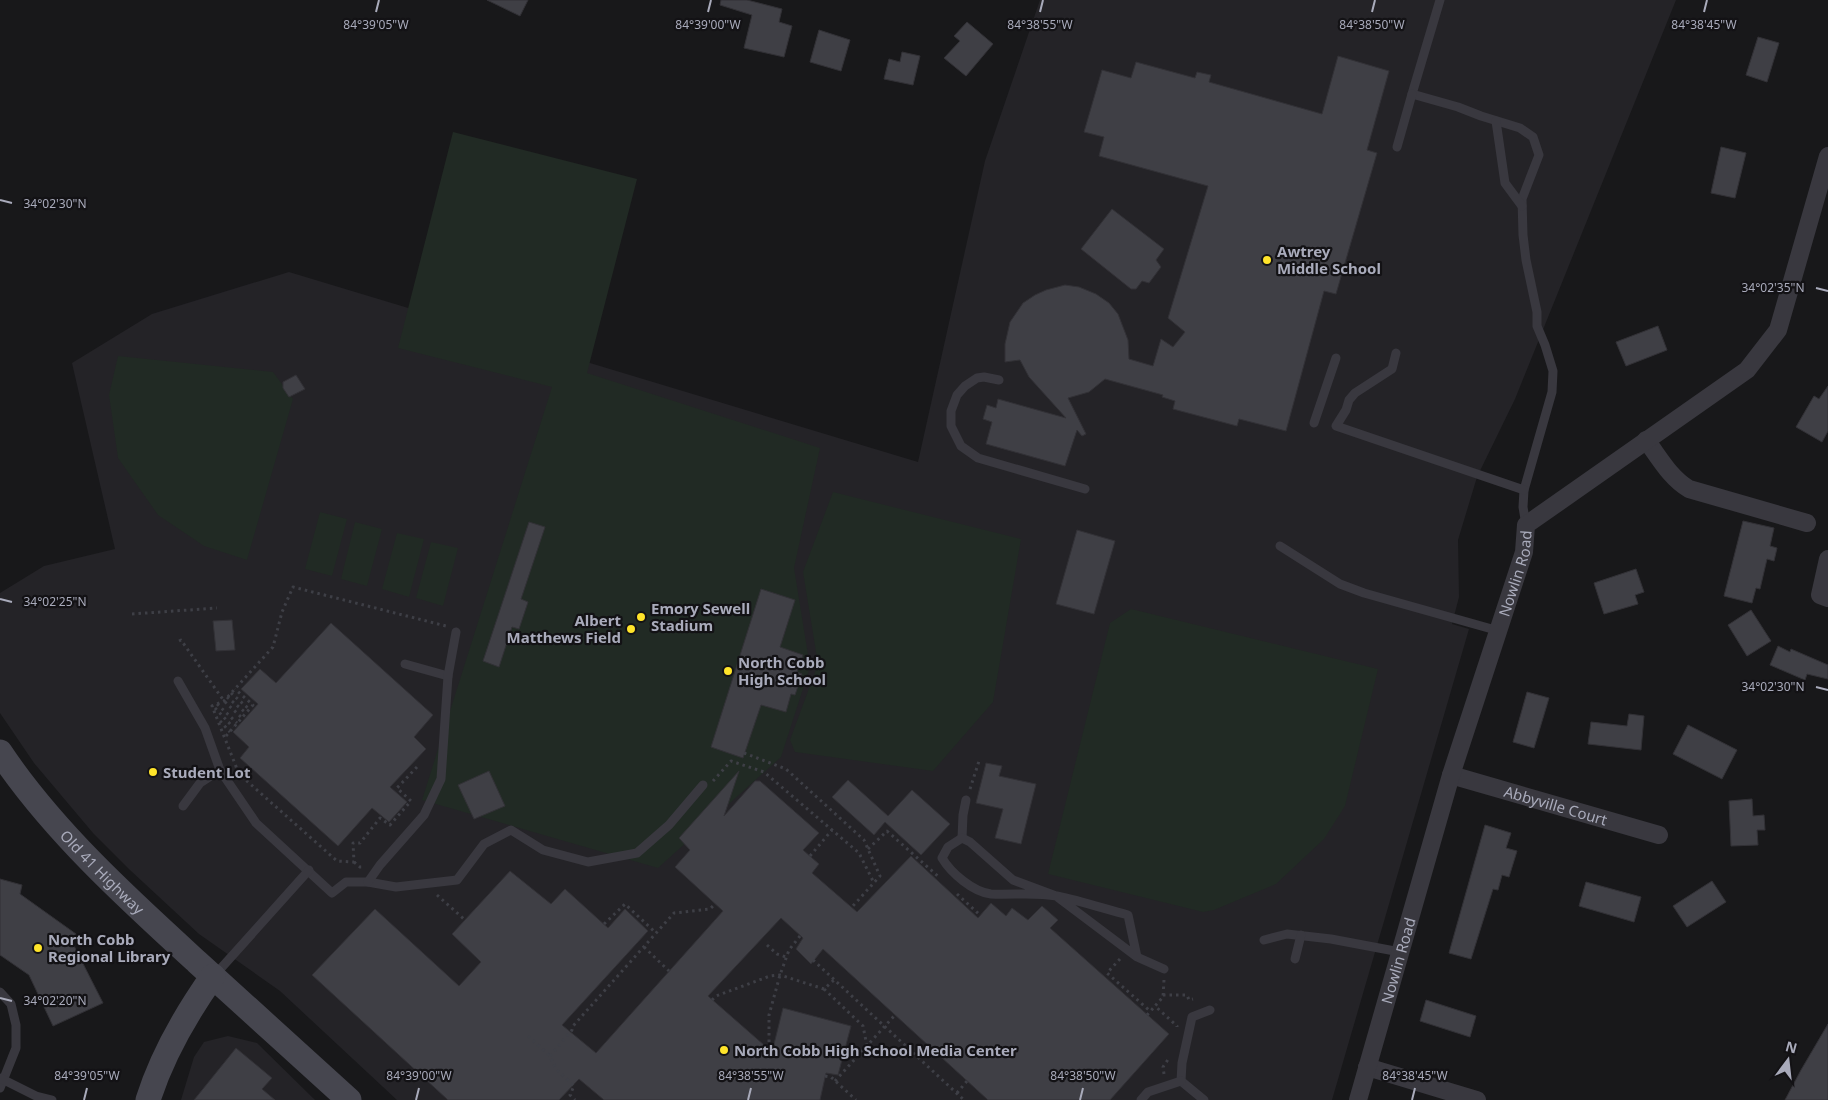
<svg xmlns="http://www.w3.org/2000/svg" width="1828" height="1100" font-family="'Noto Sans',sans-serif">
<rect width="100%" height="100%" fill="#18181a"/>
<g fill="#242327">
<path d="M1040,0H1676L1515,399L1477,477L1458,540L1459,597L1452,624L1469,629L1332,1100H397L280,991L199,934L130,870L93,833L34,763L0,713V593L44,566L115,549L72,363L152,314L289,272L918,462L985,161Z"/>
<path d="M228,1036L257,1043L315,1100H181L194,1057L204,1042Z"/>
</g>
<g fill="#212a24">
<path d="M453,132L637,179L587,373L820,448L794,568L810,667L781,757L658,868L422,800L552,387L398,348Z"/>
<path d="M118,356L273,372L293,399L247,560L204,546L158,515L118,458L109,395Z"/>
<path d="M833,492L1021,539L993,702L933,771L795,752L790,740L818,664L803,572Z"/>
<path d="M320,512L347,519L332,576L305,569Z"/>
<path d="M355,522L382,529L367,586L341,579Z"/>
<path d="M397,533L424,539L409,597L382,589Z"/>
<path d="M431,542L458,548L443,606L416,598Z"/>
<path d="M1131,609L1378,669L1345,806L1324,839L1276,884L1214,910L1203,912L1048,874L1110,623Z"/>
</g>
<g fill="#3f3f45" stroke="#323136">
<path d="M487,0H528L520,16Z"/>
<path d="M721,0H747L782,9L779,22L792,26L784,57L744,48L752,15L720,5Z"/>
<path d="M967,22L993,44L966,76L944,58L960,41L954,36Z"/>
<path d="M819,30L850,40L841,71L810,62Z"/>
<path d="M1758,37L1779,43L1767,82L1746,75Z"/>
<path d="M902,52L920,56L913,85L884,79L889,59L900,62Z"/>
<path d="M1338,56L1389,71L1367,150L1377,153L1336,294L1324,291L1286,431L1239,419L1237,426L1173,409L1175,401L1162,397L1163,395L1105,379L1089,392L1068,398L1086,434L1082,436L1077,430L1065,466L986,444L992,422L983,419L987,405L996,408L998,399L1066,418L1029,377L1020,360L1005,362V344L1010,322L1023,303L1035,295L1046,290L1065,285L1079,287L1096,294L1109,303L1118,314L1128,340L1129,359L1153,366L1161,339L1173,347L1185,332L1168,318L1208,186L1099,156L1104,137L1084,132L1102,70L1131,78L1136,62L1195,78L1197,72L1211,75L1209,82L1322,114Z"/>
<path d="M1721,147L1746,153L1735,198L1711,193Z"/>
<path d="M1112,209L1164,249L1156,260L1161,267L1149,283L1142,281L1136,289H1131L1081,249Z"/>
<path d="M1658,326L1667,350L1626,366L1616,342Z"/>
<path d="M296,375L305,389L289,397L283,388V382Z"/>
<path d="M1828,386V431L1822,442L1796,427L1814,396L1819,399Z"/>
<path d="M1743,521L1774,528L1770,546L1777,548L1774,561L1767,559L1760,589L1756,588L1752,603L1724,596Z"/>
<path d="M529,522L545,527L521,599L528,602L519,629L512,627L499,667L483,661Z"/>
<path d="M1077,530L1115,541L1094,614L1056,604Z"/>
<path d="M1636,569L1644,592L1635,595L1638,604L1604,614L1594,583Z"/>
<path d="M761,589L795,600L780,647L803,655L797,672L802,674L795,695L791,694L786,712L761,705L743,758L711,747Z"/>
<path d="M1751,610L1771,641L1747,656L1728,625Z"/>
<path d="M232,620L235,650L216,651L213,621Z"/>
<path d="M331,623L433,715L414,737L426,749L390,787L407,802L389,822L372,808L338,846L240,758L249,747L233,732L258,704L241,689L260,669L276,683Z"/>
<path d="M1778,646L1790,652L1791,649L1828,665V679L1807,674L1805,680L1770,665Z"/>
<path d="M1527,692L1549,698L1534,748L1513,742Z"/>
<path d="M1629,714L1644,716L1641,750L1588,744L1591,722L1627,726Z"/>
<path d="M1688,725L1737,750L1722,779L1673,754Z"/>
<path d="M986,763L1002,766L999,776L1036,784L1021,844L995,838L1003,809L976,803Z"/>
<path d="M489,771L505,806L474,819L458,785Z"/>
<path d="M739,771L724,816L755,781H760L819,833L803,850L819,864L812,873L857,912L911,856L978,918L991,903L1006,916L1012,908L1028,920L1042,906L1058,920L1050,928L1169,1034L1110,1100H988L823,949L811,964L796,949L803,938L781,918L708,996L772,1052L783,1008L851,1026L838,1075L826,1073L820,1100H604L579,1079L559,1100H448L312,975L375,909L459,986L481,962L452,934L510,871L551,904L565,889L608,928L625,909L648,931L562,1025L596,1053L723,911L675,867L690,850L679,838Z"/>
<path d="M848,780L888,816L912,790L950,824L921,855L885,822L874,835L832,797Z"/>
<path d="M1752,799L1753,816L1764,815L1765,830H1757L1758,845L1731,846L1729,801Z"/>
<path d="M1485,825L1511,833L1506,848L1517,851L1509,877L1502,875L1498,890L1493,889L1471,959L1449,953Z"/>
<path d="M0,879L22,885L20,894L76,934L72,942L103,1003L53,1026L29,975L0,955Z"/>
<path d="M1712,881L1726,902L1687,927L1673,906Z"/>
<path d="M1586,882L1641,897L1634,922L1579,906Z"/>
<path d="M1426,1000L1476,1016L1470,1037L1420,1021Z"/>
<path d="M1828,1024V1100H1785L1801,1070Z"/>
<path d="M236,1048L272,1078L262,1089L275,1100H194Z"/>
</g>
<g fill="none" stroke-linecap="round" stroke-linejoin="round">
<g stroke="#3e3f46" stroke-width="3" stroke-dasharray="2.5 4" stroke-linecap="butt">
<path d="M132,614L217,608"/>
<path d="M179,641L181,640L224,701L242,718"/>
<path d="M231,693L249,709"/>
<path d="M227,697L246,713"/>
<path d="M217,704L237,723"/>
<path d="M215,708L233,727"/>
<path d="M220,721L230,732"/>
<path d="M226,736L253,705L235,689"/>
<path d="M744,753L786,769L864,840L880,876L852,907"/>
<path d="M417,767L397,788L411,801L390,825L380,818L360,843H353L354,862L337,861L239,774L212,706L224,701L273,647L282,612L293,587L446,626"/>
<path d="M713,781L731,761L764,772L832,830L859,853L874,883"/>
<path d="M970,789L979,761"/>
<path d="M868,849L887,831L940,878"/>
<path d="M810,856L832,830"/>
<path d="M354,862L360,867H364"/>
<path d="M957,894L980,915"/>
<path d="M437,895L465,920"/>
<path d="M604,924L625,904L656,933"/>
<path d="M767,945L777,954L786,957"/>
<path d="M644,947L669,971"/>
<path d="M1120,959L1107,973L1150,1011"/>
<path d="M813,960L964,1100"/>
<path d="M1164,980L1163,997L1155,1006L1177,1026V1027"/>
<path d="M824,989L863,1026L867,1046"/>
<path d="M1163,995H1187L1189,1000L1193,999"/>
<path d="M712,1000L716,996L770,976L780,975L824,989L834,980"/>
<path d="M1147,1015L1155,1006"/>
<path d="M528,1036L550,1056L556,1069L574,1086L570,1095L575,1100"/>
<path d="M767,1048L769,1045V1015L780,975L789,950L800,936"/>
<path d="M550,1056L572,1030L573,1026L674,913L710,909L715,904"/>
<path d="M1164,1074L1163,1067L1169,1058"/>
<path d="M825,1076L831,1077L856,1100"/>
<path d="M835,1081L895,1015"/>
<path d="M957,1093L967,1081"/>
</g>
<g stroke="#39383f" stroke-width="9">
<path d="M1440,0L1412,94L1458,107L1481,116L1520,128L1533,137L1539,155L1522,199L1523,235L1526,260L1537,312V326L1545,345L1553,371L1552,392L1524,490L1523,507L1526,525"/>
<path d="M1496,121L1505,183L1522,206"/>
<path d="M1397,147L1412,94"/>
<path d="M1396,353L1392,369L1355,393L1349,400L1346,410L1336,426L1524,490"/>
<path d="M999,380L984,377L977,378L965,386L957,395L951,411V426L961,446L978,458L1085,489"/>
<path d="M1314,423L1336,358"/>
<path d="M1280,546L1340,584L1364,593L1499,631"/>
<path d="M405,664L448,676"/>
<path d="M178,681L205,728L220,770L256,823L332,893L346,882H368L396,887L457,880L484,844L511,830L543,850L588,862L637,853L669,825L703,785"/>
<path d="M183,806L200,783L220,770"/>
<path d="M962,838L963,815L966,800"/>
<path d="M368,882L380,865L424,815L441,779L448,676L456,632"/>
<path d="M1264,940L1287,934L1331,939L1400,952"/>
<path d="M1137,957L1128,915C1105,909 1081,901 1057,896C1034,892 1014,895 991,894C973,892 951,873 942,858L948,847L962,838L970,842L1013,880L1056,896L1137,957L1164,969"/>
<path d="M1295,959L1301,935"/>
<path d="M214,976L309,870"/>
<path d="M0,992L11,1004L16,1025V1048L0,1088"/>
<path d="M0,1078L36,1096L52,1100"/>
<path d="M1181,1081L1182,1063L1192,1017L1210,1010"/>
<path d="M1181,1081L1204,1100"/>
<path d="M1141,1100L1148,1092L1181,1081"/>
</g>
<g stroke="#39383f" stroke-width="18">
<path d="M1646,440C1659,457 1670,478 1689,489L1807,523"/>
<path d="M1828,559L1820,595L1828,598"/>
<path id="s1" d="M1451,775L1659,835"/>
<path d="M1367,1067L1477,1100"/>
<path id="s2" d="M1358,1100L1451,775L1524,552L1526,525L1747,370L1778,330L1828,156"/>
</g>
<g stroke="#46464f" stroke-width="25">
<path id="s3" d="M0,752C52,830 128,899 197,962C248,1008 298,1054 349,1100"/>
<path d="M148,1100C162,1056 186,1014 213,976"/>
</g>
</g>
<path fill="none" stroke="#a9abbb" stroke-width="2" d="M376,12L379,0M708,12L711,0M1040,12L1043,0M1372,12L1375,0M1704,12L1707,0M0,200L12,203M1816,288L1828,291M0,599L12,602M1816,687L1828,690M0,998L12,1001M84,1100L87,1088M416,1100L419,1088M748,1100L751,1088M1080,1100L1083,1088M1412,1100L1415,1088"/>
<g fill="#ffe42a" stroke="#131215" stroke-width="2">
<circle cx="1267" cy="260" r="5"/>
<circle cx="641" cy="617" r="5"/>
<circle cx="631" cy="629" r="5"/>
<circle cx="728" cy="671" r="5"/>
<circle cx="153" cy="772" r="5"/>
<circle cx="38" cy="948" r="5"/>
<circle cx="724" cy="1050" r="5"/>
</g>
<g text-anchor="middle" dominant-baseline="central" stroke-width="4.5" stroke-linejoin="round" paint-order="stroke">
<g font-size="15" font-weight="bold" fill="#a9abbb" stroke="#131215" text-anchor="start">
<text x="1277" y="251">Awtrey<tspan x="1277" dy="17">Middle School</tspan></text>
<text x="651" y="608">Emory Sewell<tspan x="651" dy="17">Stadium</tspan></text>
<text x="621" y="620" text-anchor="end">Albert<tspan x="621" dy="17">Matthews Field</tspan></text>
<text x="738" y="662">North Cobb<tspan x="738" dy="17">High School</tspan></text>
<text x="163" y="772">Student Lot</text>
<text x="48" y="939">North Cobb<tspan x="48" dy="17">Regional Library</tspan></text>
<text x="734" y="1050">North Cobb High School Media Center</text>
</g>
<g font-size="15" fill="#a9abbb" stroke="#131215">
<text stroke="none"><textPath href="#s2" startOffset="550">Nowlin Road</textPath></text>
<text stroke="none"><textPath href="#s1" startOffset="109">Abbyville Court</textPath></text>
<text stroke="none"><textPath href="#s3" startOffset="158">Old 41 Highway</textPath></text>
<text stroke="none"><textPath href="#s2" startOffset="145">Nowlin Road</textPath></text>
</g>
</g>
<g font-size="12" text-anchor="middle" fill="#a9abbb" stroke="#131215" stroke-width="4.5" stroke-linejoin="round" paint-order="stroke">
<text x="376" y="29">84°39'05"W</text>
<text x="708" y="29">84°39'00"W</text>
<text x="1040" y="29">84°38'55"W</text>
<text x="1372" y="29">84°38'50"W</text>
<text x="1704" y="29">84°38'45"W</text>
<text x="55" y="208">34°02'30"N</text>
<text x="1773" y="292">34°02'35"N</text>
<text x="55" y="606">34°02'25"N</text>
<text x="1773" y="691">34°02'30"N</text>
<text x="55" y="1005">34°02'20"N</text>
<text x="87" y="1080">84°39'05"W</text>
<text x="419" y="1080">84°39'00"W</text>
<text x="751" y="1080">84°38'55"W</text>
<text x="1083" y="1080">84°38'50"W</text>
<text x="1415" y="1080">84°38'45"W</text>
</g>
<g transform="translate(1788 1060) rotate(15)" stroke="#131215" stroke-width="4" paint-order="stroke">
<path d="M0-4L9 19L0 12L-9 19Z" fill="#a9abbb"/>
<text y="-8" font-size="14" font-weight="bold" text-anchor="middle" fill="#a9abbb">N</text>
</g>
</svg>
